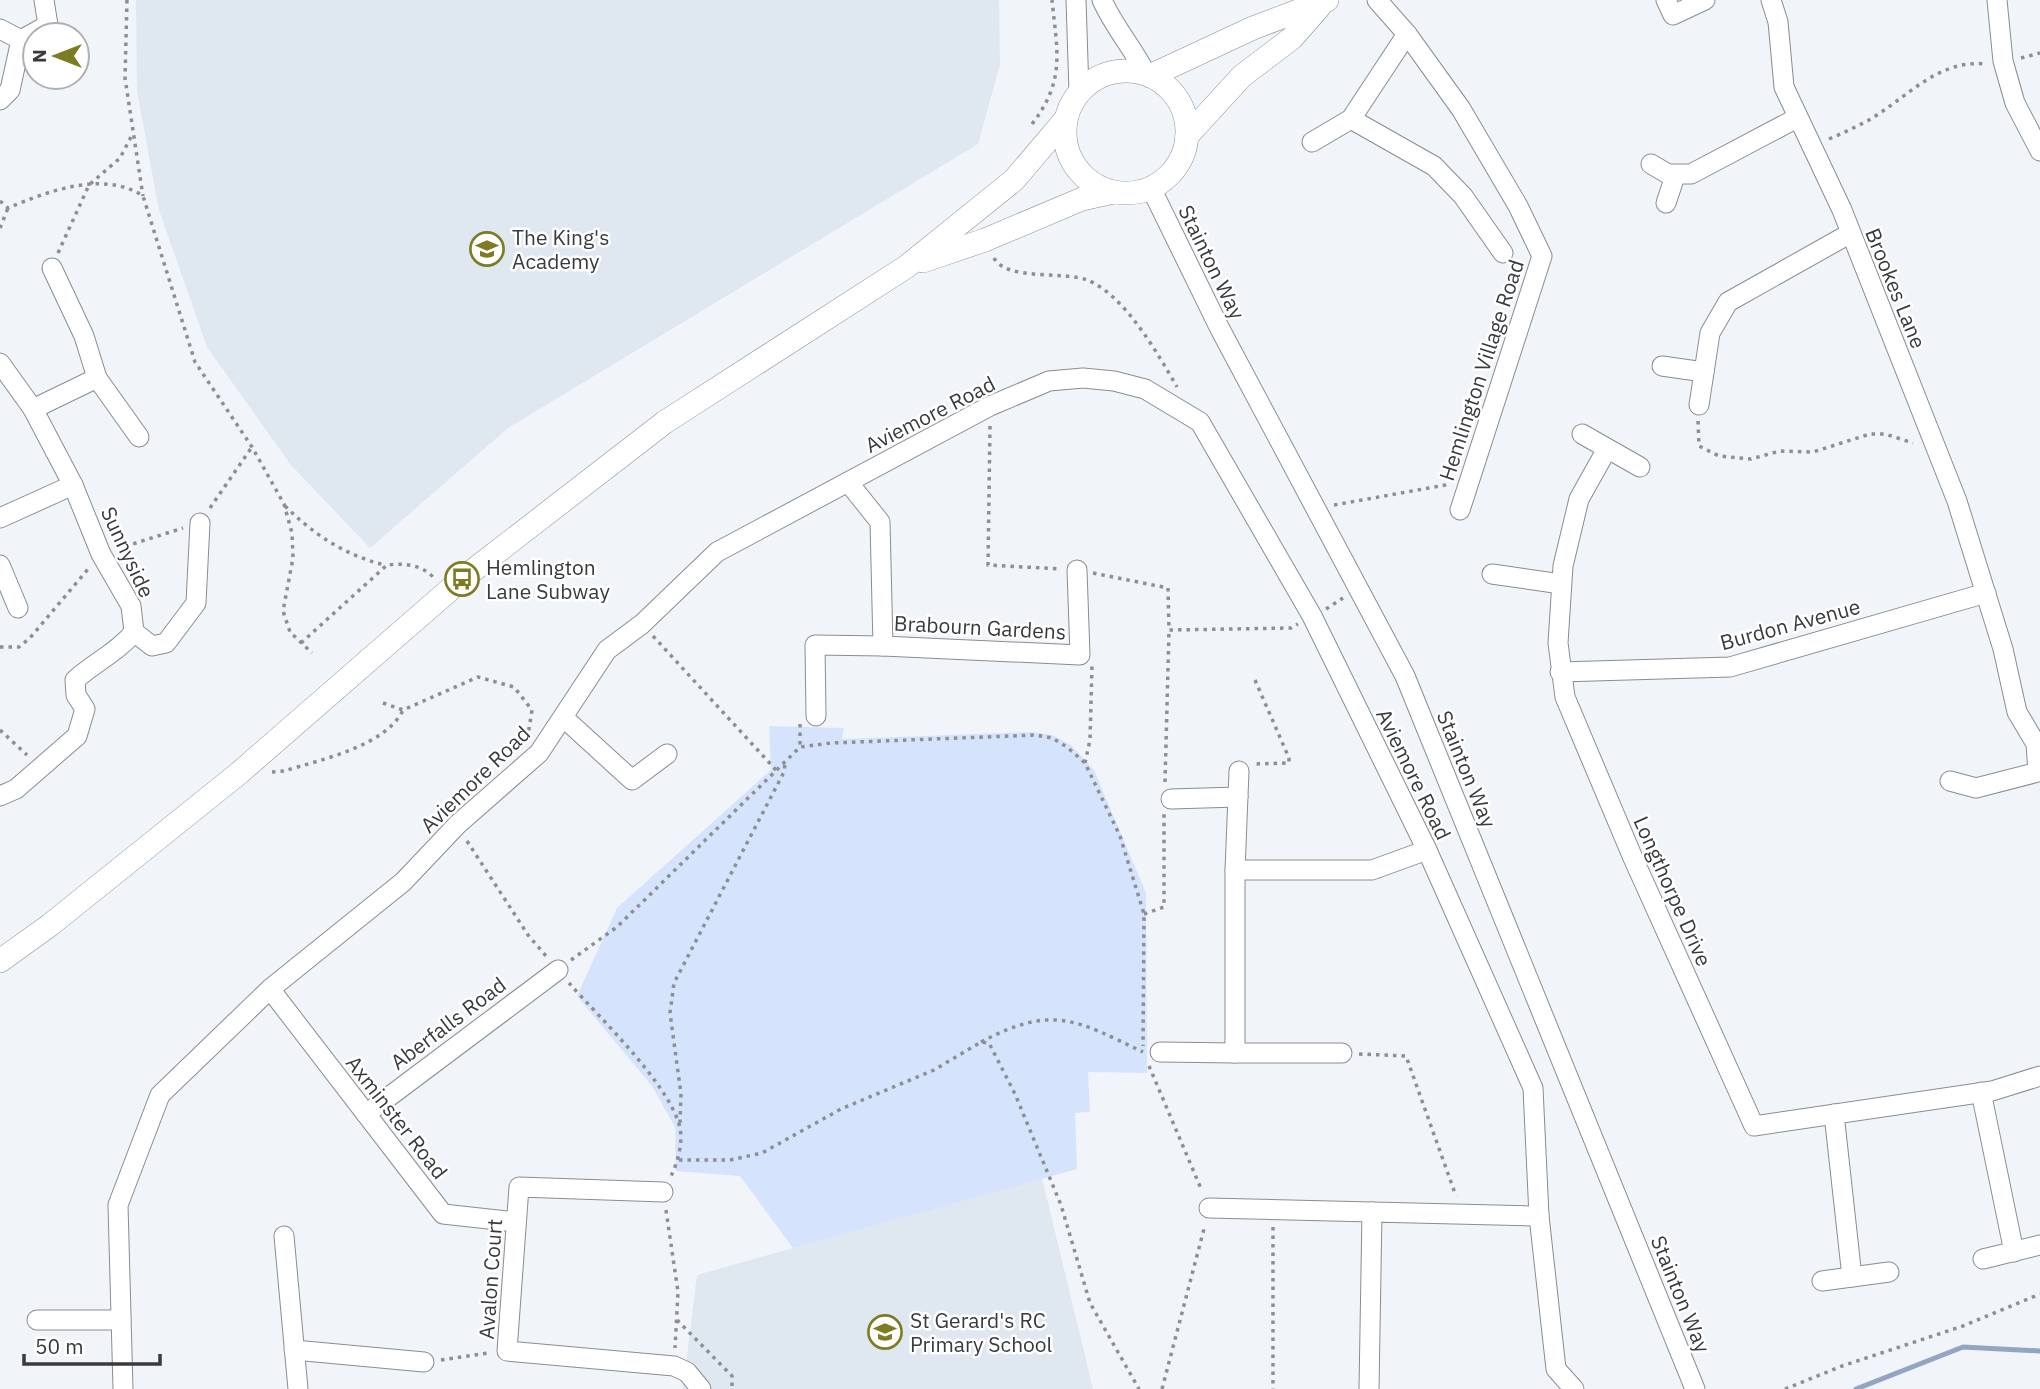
<svg xmlns="http://www.w3.org/2000/svg" width="2040" height="1389" font-family="'IBM Plex Sans',sans-serif">
<rect width="100%" height="100%" fill="#f1f4f9"/>
<g fill="#dfe7f1">
<path d="M136,0H999L1000,64L978,144L508,428L370,548L291,465L207,347L159,210L137,91Z"/>
<path d="M1042,1178L1093,1389H683L697,1275Z"/>
</g>
<path fill="#d5e4fc" d="M769,726L844,728L842,739L1032,732L1052,735L1071,745L1094,770L1146,893L1147,1073L1088,1072L1090,1112L1075,1113L1077,1169L793,1248L740,1176L676,1171L675,1127L652,1086L577,996L617,908L771,770Z"/>
<g fill="none" stroke-linecap="round" stroke-linejoin="round">
<path stroke="#92a5c2" stroke-width="5" d="M1856,1389L1963,1347L2040,1351"/>
<g stroke="#898d91" stroke-width="21">
<g id="minor">
<path d="M1076,0L1079,92"/>
<path d="M1102,0C1114,27 1133,48 1146,74"/>
<path d="M1377,0L1407,34L1461,109L1518,206L1542,256L1460,510"/>
<path d="M1666,0L1673,15L1705,0"/>
<path d="M1771,0L1778,22L1784,87L1842,210L1957,501L2003,649L2017,712L2036,744L2038,772L1976,788L1950,781"/>
<path d="M1997,0L2003,61L2015,103L2040,151"/>
<path d="M0,29L21,40"/>
<path d="M0,100L10,90L21,40L48,25L44,0"/>
<path d="M1351,119L1434,166L1463,196L1503,253"/>
<path d="M1312,142L1351,119L1407,34"/>
<path d="M1651,164L1668,174H1691L1797,118"/>
<path d="M1151,188L1220,329L1405,676L1695,1389"/>
<path d="M1666,203L1675,176"/>
<path d="M52,268L84,336L97,378L139,437"/>
<path d="M0,363L33,409L73,485L101,554L131,606L134,632C118,652 95,662 75,680L76,695L85,709L77,736L16,789L0,796"/>
<path d="M1662,366L1704,372"/>
<path d="M1699,405L1710,333L1728,302L1849,234"/>
<path d="M33,409L97,378"/>
<path d="M1582,434L1640,467"/>
<path d="M1607,449L1579,499L1563,566L1558,643L1565,697L1633,858L1754,1126L1992,1091L2040,1076"/>
<path d="M848,482L880,522L883,646L1080,655L1077,570"/>
<path d="M0,518L73,485"/>
<path d="M0,565L18,608"/>
<path d="M1492,574L1561,584"/>
<path d="M134,632L152,646L166,643L196,603L200,523"/>
<path d="M1560,672L1730,667L1986,593"/>
<path d="M816,716L815,645L883,646"/>
<path d="M564,718L632,780L667,754"/>
<path d="M1171,799L1238,797"/>
<path d="M1235,870L1239,771"/>
<path d="M270,989L443,1214L516,1222"/>
<path d="M1160,1052L1235,1053"/>
<path d="M1342,1053H1235V870H1372L1427,850"/>
<path d="M1981,1092L2014,1252"/>
<path d="M366,1114L558,970"/>
<path d="M1834,1114L1852,1277"/>
<path d="M663,1192L519,1187L507,1351L674,1366L687,1372L701,1389"/>
<path d="M1209,1208L1372,1212"/>
<path d="M284,1236L298,1389"/>
<path d="M1983,1259L2040,1245"/>
<path d="M1822,1281L1889,1272"/>
<path d="M37,1320H121"/>
<path d="M294,1350L424,1362"/>
<path d="M123,1389L118,1205L160,1095L270,989L403,882L458,824L539,753L607,650L642,624L717,552L990,406L1049,381L1083,378L1114,381L1145,389L1200,422L1312,616L1427,850L1533,1088L1539,1216L1556,1369L1574,1389"/>
<path d="M1369,1389L1372,1212L1539,1216"/>
</g>
</g>
<g stroke="#898d91" stroke-width="24">
<g id="major">
<circle cx="1126" cy="132" r="61"/>
<path d="M1150,76L1253,28L1327,0"/>
<path d="M1187,136L1242,76L1292,38L1320,6"/>
<path d="M923,261L985,240L1082,199L1114,192"/>
<path d="M0,961L50,925L238,774L462,579L665,422L906,267L1014,180L1065,120"/>
</g>
</g>
<g stroke="#8d8f92" stroke-width="3.5" stroke-dasharray="3.5 5" stroke-linecap="butt">
<path d="M127,0L125,78L143,196"/>
<path d="M2021,58L2040,53"/>
<path d="M1032,124C1066,80 1057,51 1052,0"/>
<path d="M1829,139C1843,133 1856,127 1869,120C1908,97 1938,59 1986,64"/>
<path d="M0,201L8,208C48,191 104,170 143,196L195,362L252,447L284,504L292,533L293,558L283,611L290,632L312,653"/>
<path d="M0,228L8,208"/>
<path d="M58,253L89,185L120,158L132,135"/>
<path d="M994,258C1006,281 1064,271 1087,280C1124,294 1158,354 1177,387"/>
<path d="M1698,421L1699,446L1719,456L1751,459L1780,451L1813,452L1870,434H1885L1913,443"/>
<path d="M990,426L988,565L1061,569"/>
<path d="M1334,505L1451,484"/>
<path d="M285,506C313,534 346,556 385,565"/>
<path d="M210,508L252,447"/>
<path d="M117,549L183,528"/>
<path d="M1093,573L1168,588L1169,630L1291,628L1298,624"/>
<path d="M1326,609L1343,598"/>
<path d="M653,636L776,770"/>
<path d="M301,643L387,565C402,563 421,564 433,577"/>
<path d="M0,647H19L30,638L89,568"/>
<path d="M1255,680L1289,758V763L1255,764"/>
<path d="M383,703L403,710L478,677L514,687L532,710L528,735"/>
<path d="M800,724V747"/>
<path d="M0,730L27,755"/>
<path d="M1085,763L1090,740L1092,666"/>
<path d="M272,772L284,771C320,760 386,746 403,710"/>
<path d="M1165,782L1169,630"/>
<path d="M467,841L528,935L546,956"/>
<path d="M1144,914L1164,907V814"/>
<path d="M571,960L617,927L800,747L831,743L1036,735L1052,738L1067,747L1085,763L1120,836L1144,914L1143,1046"/>
<path d="M569,983C600,1018 666,1081 679,1124C684,1140 678,1162 671,1176"/>
<path d="M981,1042C1053,1004 1076,1020 1143,1052"/>
<path d="M1359,1054L1406,1056L1456,1196"/>
<path d="M1149,1066L1202,1191"/>
<path d="M680,1123L681,1094L670,1013L674,983L784,772L785,764"/>
<path d="M679,1160H730L762,1153L841,1109L934,1070L981,1042L989,1043L1015,1094L1061,1205L1090,1303L1139,1389"/>
<path d="M666,1210L678,1292L675,1348"/>
<path d="M1273,1227V1389"/>
<path d="M677,1320L732,1376V1389"/>
<path d="M441,1360L488,1353"/>
<path d="M1162,1389L1205,1225"/>
<path d="M1785,1389L1842,1366L1963,1326L2040,1294"/>
</g>
<use href="#minor" stroke="#fff" stroke-width="19"/>
<use href="#major" stroke="#fff" stroke-width="23"/>
</g>
<defs>
<g id="school-ring" transform="scale(1.75)"><circle r="9.5" fill="#fff" stroke="#7d7c23" stroke-width="1.5"/><path d="M0-5L7-2L0 1L-7-2ZM-4 1L0 2.5L4 1V4Q0 6-4 4Z" fill="#7d7c23"/></g>
<g id="bus-ring" transform="scale(1.75)"><circle r="9.5" fill="#fff" stroke="#7d7c23" stroke-width="1.5"/><path d="M-5-6H5V4H4V6H2V4H-2V6H-4V4H-5ZM-3.5-4V0h7V-4ZM-3.5 1.2v1.5H-2V1.2ZM2 1.2v1.5H3.5V1.2Z" fill="#7d7c23"/></g>
</defs>
<g fill-rule="evenodd">
<use href="#school-ring" x="487" y="249"/>
<use href="#bus-ring" x="462" y="579"/>
<use href="#school-ring" x="885" y="1332"/>
</g>
<g text-anchor="middle" dominant-baseline="central" stroke-width="5" stroke-linejoin="round" paint-order="stroke">
<g font-size="21" fill="#383a3c" stroke="#fff" text-anchor="start">
<text x="512" y="237">The King's<tspan x="512" dy="24">Academy</tspan></text>
<text x="486" y="567">Hemlington<tspan x="486" dy="24">Lane Subway</tspan></text>
<text x="910" y="1320">St Gerard's RC<tspan x="910" dy="24">Primary School</tspan></text>
</g>
<g font-size="21" fill="#383a3c" stroke="#fff">
<text transform="translate(1212 262) rotate(64)">Stainton Way</text>
<text transform="translate(1896 288) rotate(68)">Brookes Lane</text>
<text transform="translate(1481 370) rotate(-72)">Hemlington Village Road</text>
<text transform="translate(930 414) rotate(-27)">Aviemore Road</text>
<text transform="translate(128 552) rotate(65)">Sunnyside</text>
<text transform="translate(1790 624) rotate(-15)">Burdon Avenue</text>
<text transform="translate(980 627) rotate(3)">Brabourn Gardens</text>
<text transform="translate(1467 769) rotate(68)">Stainton Way</text>
<text transform="translate(1414 774) rotate(64)">Aviemore Road</text>
<text transform="translate(475 779) rotate(-44)">Aviemore Road</text>
<text transform="translate(1673 891) rotate(66)">Longthorpe Drive</text>
<text transform="translate(448 1023) rotate(-37)">Aberfalls Road</text>
<text transform="translate(397 1117) rotate(52)">Axminster Road</text>
<text transform="translate(490 1279) rotate(-86)">Avalon Court</text>
<text transform="translate(1681 1294) rotate(68)">Stainton Way</text>
</g>
</g>
<g transform="translate(56 56) rotate(270)"><circle r="33" fill="#ffffff" stroke="#afb0b1" stroke-width="2"/>
<path d="M0-5L12 26L0 18L-12 26Z" fill="#7d7c23"/>
<text y="-10" font-size="19" font-weight="bold" text-anchor="middle" fill="#383a3c">N</text>
</g>
<path d="M24 1354v10h136v-10" fill="none" stroke="#383a3c" stroke-width="3.5"/>
<text x="35" y="1354" font-size="21" fill="#383a3c" stroke="#ffffff" stroke-width="5" paint-order="stroke">50 m</text>
</svg>
